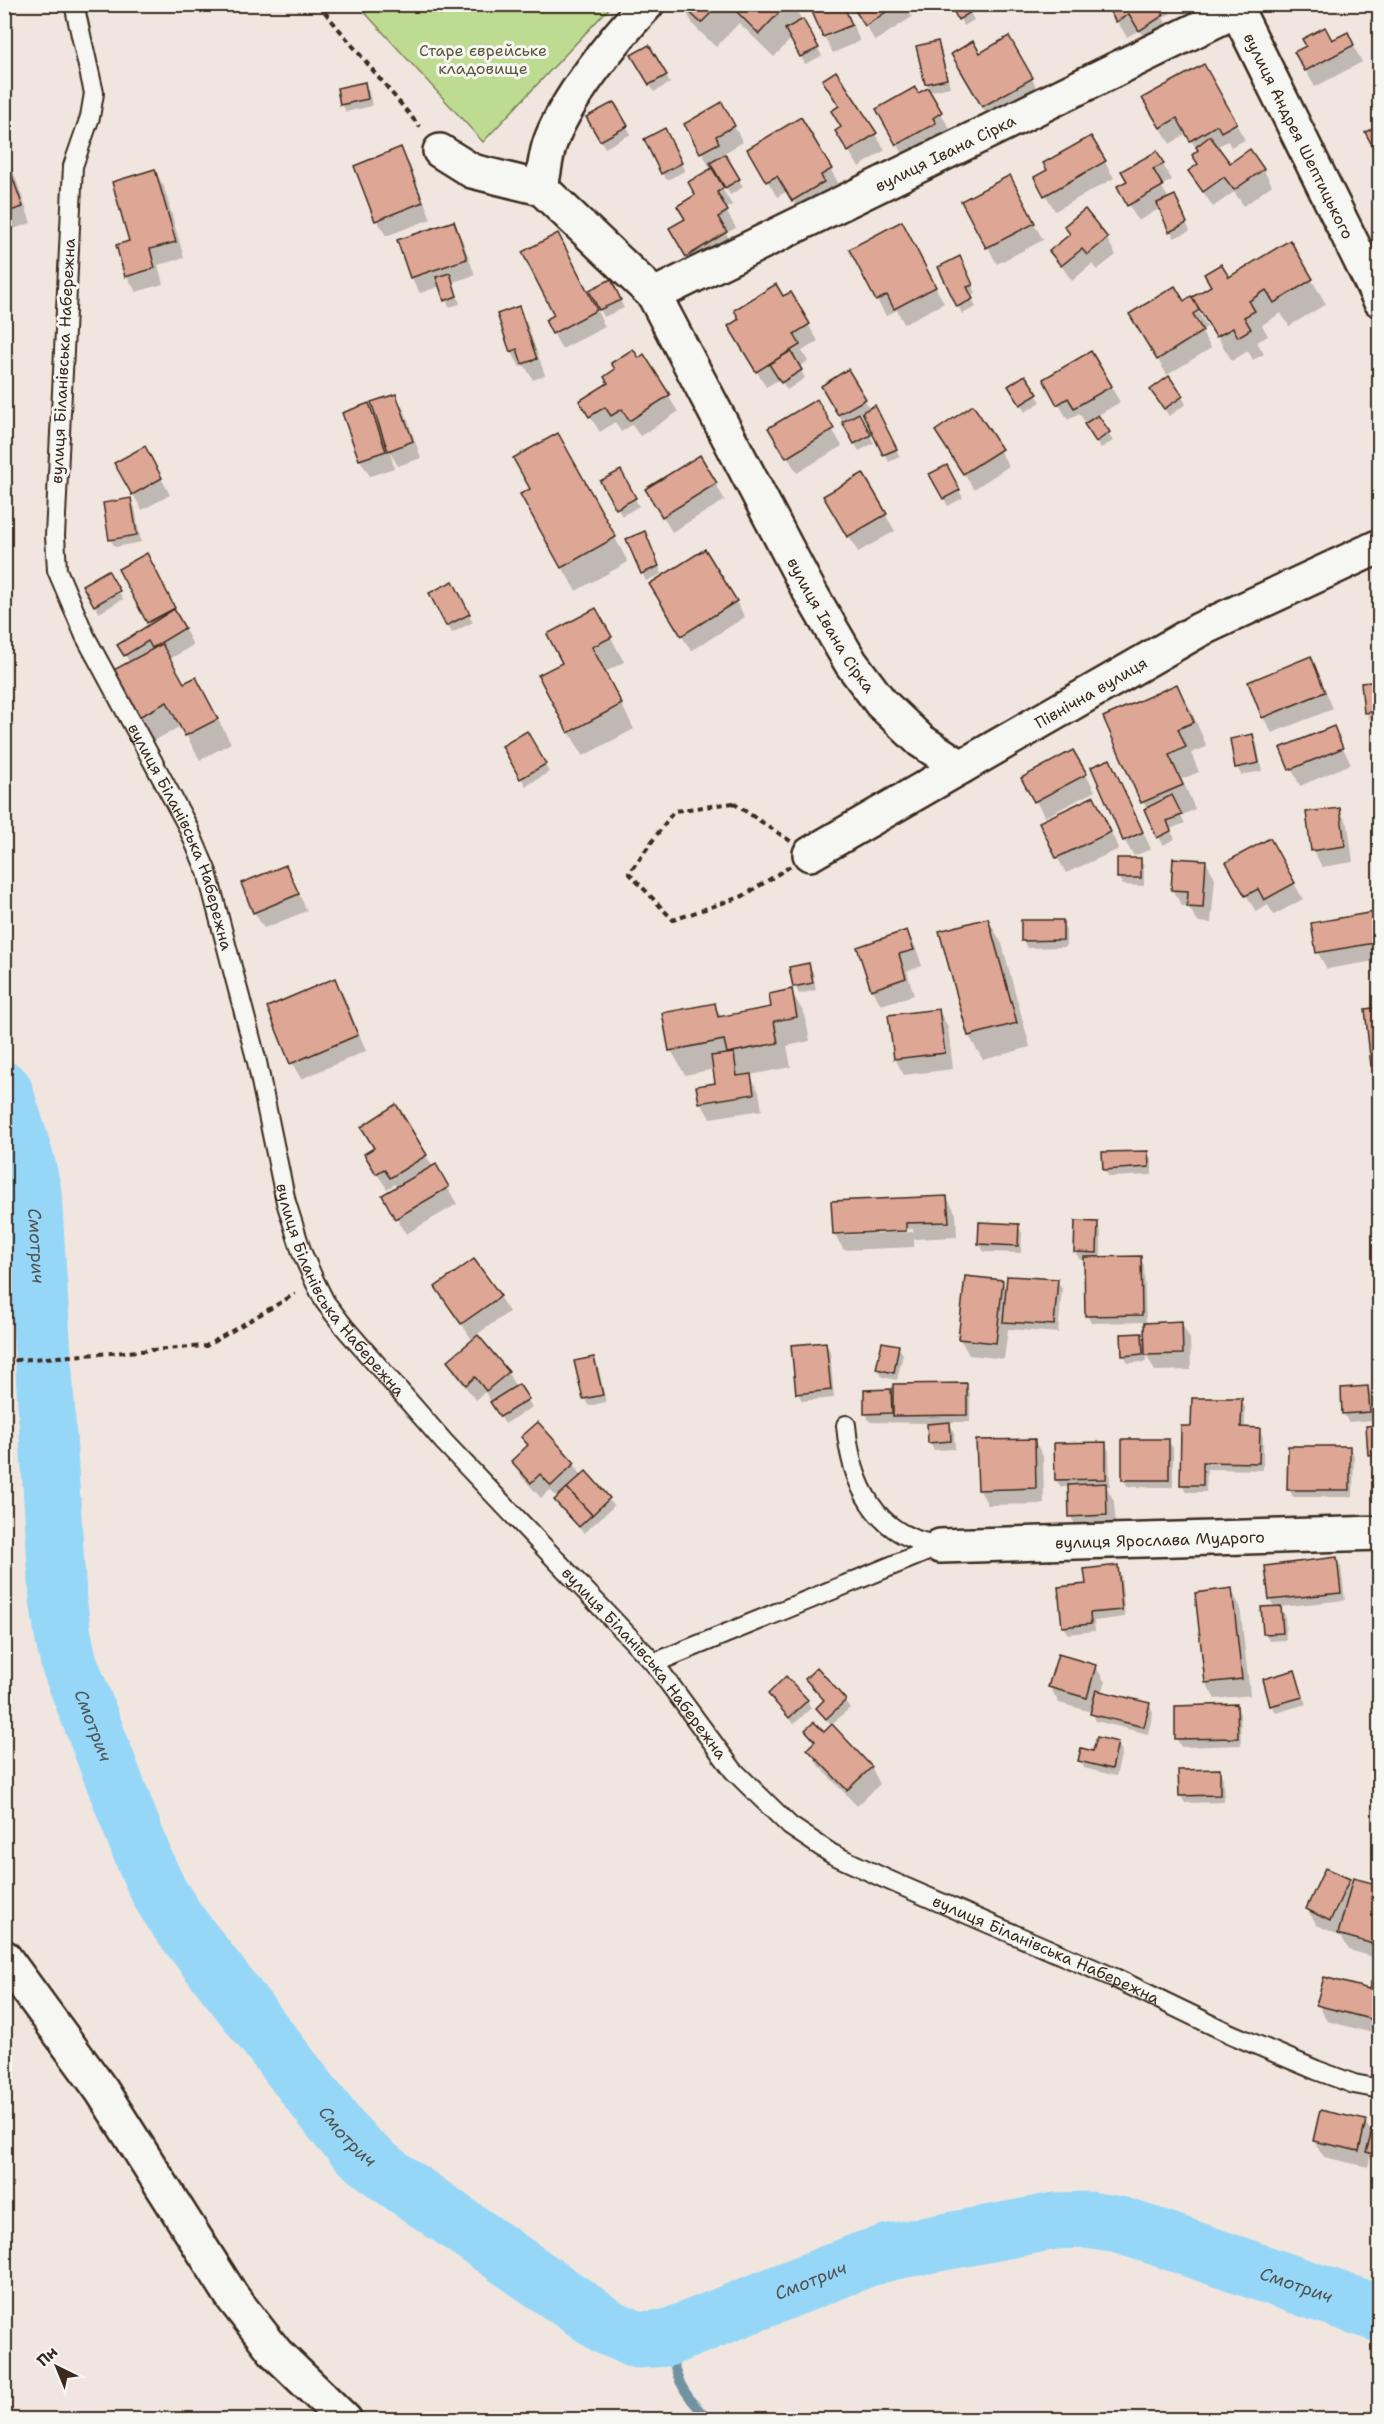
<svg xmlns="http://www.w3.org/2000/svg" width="1384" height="2424" font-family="'Shantell Sans',sans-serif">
<rect width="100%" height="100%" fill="#f1e6df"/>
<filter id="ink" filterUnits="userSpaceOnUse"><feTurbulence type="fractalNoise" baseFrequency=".0167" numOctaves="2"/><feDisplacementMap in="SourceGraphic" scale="12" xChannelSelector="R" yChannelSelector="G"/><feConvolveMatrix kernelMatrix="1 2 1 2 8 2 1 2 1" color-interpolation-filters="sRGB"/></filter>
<g filter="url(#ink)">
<path fill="#bedb92" stroke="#7c8258" stroke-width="1.5" d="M358,5H612L483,142Z"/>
<g fill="#0003" fill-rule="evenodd">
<path d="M682,4H793L822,56L805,64L791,39L774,57L739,23L716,47L694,26Z"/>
<path d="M818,4H844L852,23L824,35Z"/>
<path d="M853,4H905L912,17L875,41Z"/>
<path d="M951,4H965L974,20L964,26Z"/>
<path d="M1106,4H1166L1171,13L1163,18L1172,32L1149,46L1139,30L1127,37Z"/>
<path d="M1318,4H1336L1322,12Z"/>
<path d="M853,26L860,41L833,53L825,38Z"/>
<path d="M1347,34L1362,62L1315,87L1296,53L1308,47L1332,42Z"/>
<path d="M1008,38L1041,95L992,123L953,55H980Z"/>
<path d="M937,43L941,50L950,87L928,92L950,129L941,134L944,140L907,161L878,109L929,89L918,47Z"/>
<path d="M649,47L670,83L654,92L634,56Z"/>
<path d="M1203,66L1245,140L1231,147L1228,141L1216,147L1229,165L1263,169L1272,185L1244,206L1234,192L1213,207L1190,172L1199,165L1198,152L1187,133L1170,144L1144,98Z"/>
<path d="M836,73L885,150L859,167L846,147Z"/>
<path d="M364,84L369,92L372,106L346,112L342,104Z"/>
<path d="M614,104L631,134L605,148L589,118Z"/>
<path d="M721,104L743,142L724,153L743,187L730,195L714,167L711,169L686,124Z"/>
<path d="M801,119L840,186L802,216L787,191L777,197L749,149Z"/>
<path d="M668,138L685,171L667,180L662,173Z"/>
<path d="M1091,138L1114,178L1055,211L1036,178L1049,170Z"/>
<path d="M400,149L410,165L431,219L386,236L377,220Z"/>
<path d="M1156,153L1172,180L1161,186L1169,199L1175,197L1190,231L1174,238L1161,208L1138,221L1119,187L1129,181Z"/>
<path d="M4,154L11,165L31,223L10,230L4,221Z"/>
<path d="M711,170L732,205L725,209L736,228L726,233L735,249L696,272L671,229L687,219Z"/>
<path d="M155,171L164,187L184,258L158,265L163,284L136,292L127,276L131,242Z"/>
<path d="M1018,193L1043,240L997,264L963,201Z"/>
<path d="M453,223L462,239L475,275L453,282L460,304L449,307L441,286L420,293L411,277Z"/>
<path d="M1071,235L1107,239L1116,255L1097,270L1092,264L1072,281L1051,251Z"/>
<path d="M910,239L944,303L904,324L897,310L886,316L877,300Z"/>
<path d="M1289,242L1326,304L1289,326L1281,313L1262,325L1268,336L1257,342L1264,354L1253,360L1248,351L1232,361L1194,298Z"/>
<path d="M567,251L605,327L562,349L553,333Z"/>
<path d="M963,266L976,293L970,295L976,307L962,314L940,267Z"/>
<path d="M614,289L624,308L604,317L600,309Z"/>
<path d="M790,294L818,341L802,351L808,361L799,367L805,378L787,390L780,379L766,387L739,342Z"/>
<path d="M1191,299L1207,327L1201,331L1211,348L1167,375L1131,314L1184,303Z"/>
<path d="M518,308L527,324L545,375L533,380L525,366L520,367L511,351Z"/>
<path d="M1091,353L1120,402L1097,416L1113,441L1101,448L1079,413L1068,420L1045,380Z"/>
<path d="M644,356L678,412L640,436L632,425L621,432L615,422L600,432L581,402L610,384Z"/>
<path d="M848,372L870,409L879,415L900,457L889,462L863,410L858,413L874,443L859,451L823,387Z"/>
<path d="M1025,377L1041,402L1025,412L1010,386Z"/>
<path d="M396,396L405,412L421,458L398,466L390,452L394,468L370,476L360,460L344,414L369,405L376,419Z"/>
<path d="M1182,397L1186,404L1169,416L1157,398Z"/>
<path d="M816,401L842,446L797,473L771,429Z"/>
<path d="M973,408L1009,466L974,489L946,447Z"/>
<path d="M699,457L725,500L672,532L647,489Z"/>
<path d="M572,459L628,562L576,591L562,567L532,489Z"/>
<path d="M116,464H154L170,495L142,510Z"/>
<path d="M946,467L963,498L948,506L931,474Z"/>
<path d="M620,472L639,506L622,516L603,481Z"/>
<path d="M862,475L895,531L858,552L825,496Z"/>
<path d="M131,500L135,508L141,542L115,547L110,539Z"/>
<path d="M648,541L662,574L646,581L642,573Z"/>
<path d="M120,569L155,571L193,645L170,659L184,685L209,703L231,743L200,760L181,726L150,743L136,719L130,663L119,645L150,626Z"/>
<path d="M108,572L123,599L99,613L84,585Z"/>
<path d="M453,583L473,622L452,633L431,594Z"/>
<path d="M660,600L736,602L745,617L691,651Z"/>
<path d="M609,634L624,662L605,672L634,729L583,756L569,732L564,664Z"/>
<path d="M1310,658L1319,674L1333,709L1272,733L1263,717Z"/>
<path d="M1380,682V718L1370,720L1366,712Z"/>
<path d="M1177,686L1191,710L1207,747L1191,753L1199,772L1182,779L1195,809L1181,816L1185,823L1170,829L1175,839L1163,845L1105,718Z"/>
<path d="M1333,728L1351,764L1300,786L1282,749Z"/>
<path d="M527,733L549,772L526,786L504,747Z"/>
<path d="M1252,736L1257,744L1262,771L1241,775L1237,767Z"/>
<path d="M1073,752L1095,791L1045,817L1023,779Z"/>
<path d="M1110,761L1151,849L1134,856L1124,840Z"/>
<path d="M1094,798L1119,849L1066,873L1057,857Z"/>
<path d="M1339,809L1348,825L1353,862L1322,867L1313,850Z"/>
<path d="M1269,840L1303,899L1274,915L1268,905L1256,912L1228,863Z"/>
<path d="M1140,859L1144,867V886L1123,885L1119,878Z"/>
<path d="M1206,862L1215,878L1211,923L1198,922L1188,906H1182L1172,890Z"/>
<path d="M286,866L307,911L264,928L254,912Z"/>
<path d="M1380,912V960L1327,969L1318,953L1313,924Z"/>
<path d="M988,919L1002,944L1030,1047L983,1060L969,1036L941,932Z"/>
<path d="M1062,922L1066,930V947L1027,948L1023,940Z"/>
<path d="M907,932L916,948L922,966L907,971L914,995L881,1005L872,989Z"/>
<path d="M809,965L813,972L816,990L799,994L795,986Z"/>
<path d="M334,980L344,996L366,1051L301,1079L292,1063Z"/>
<path d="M791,991L805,1015L810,1041L787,1046L791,1067L750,1075L759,1092L762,1110L710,1118L700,1102L716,1084L714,1069L685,1075L671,1050L714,1004L722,1018L773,1008Z"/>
<path d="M1380,1009V1077L1373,1065Z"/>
<path d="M939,1011L948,1027L953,1069L904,1075L895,1059L890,1017Z"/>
<path d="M395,1106L433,1167L435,1166L457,1204L406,1234L384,1196L397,1188L395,1184L387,1189L375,1171L376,1149Z"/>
<path d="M1147,1152L1152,1160V1175L1109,1177L1104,1169Z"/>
<path d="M947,1197L956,1214L957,1237L914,1239V1247L844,1250L834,1234ZM913,1229L914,1232L841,1235V1232Z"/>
<path d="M1097,1224L1101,1231V1258L1140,1257L1144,1265L1146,1324L1181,1322L1190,1339L1191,1370L1155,1371L1146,1354V1362L1128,1363L1124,1355L1141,1334L1146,1343L1145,1322L1091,1323L1087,1315L1086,1260H1080L1075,1252Z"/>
<path d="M1018,1226L1022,1233L1021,1253L984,1252L980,1244Z"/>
<path d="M1002,1281L1007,1290L1057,1281L1062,1289L1058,1333L1008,1329L1004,1359L969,1355L960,1339Z"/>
<path d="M437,1287L499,1296L509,1312L476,1335L508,1373L516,1388L519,1386L532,1407L505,1424L485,1392L476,1400L458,1378L448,1362L473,1341Z"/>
<path d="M825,1343L830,1351L834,1398L802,1401L798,1393Z"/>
<path d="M898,1347L903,1354L897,1380L882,1377L878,1369Z"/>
<path d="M593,1359L598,1366L606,1402L589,1406L585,1399L576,1363Z"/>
<path d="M966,1385L970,1393V1422H949L954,1432L955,1449L934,1450L930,1442L929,1423L870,1422L866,1414L865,1391L890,1390L895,1398Z"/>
<path d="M1368,1387L1372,1395L1374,1420L1348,1422L1344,1414L1342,1389Z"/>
<path d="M1241,1400L1245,1407V1429H1259L1263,1437V1470L1207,1469L1206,1492H1186L1182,1484L1193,1427Z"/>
<path d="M1380,1427V1462H1374L1369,1455Z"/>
<path d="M523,1438L574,1463L582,1477L586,1473L614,1506L584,1533L560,1508L556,1500L558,1498L550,1490L541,1498L522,1477L513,1461L528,1447Z"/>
<path d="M1034,1440L1043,1456L1044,1504L988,1505L979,1489Z"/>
<path d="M1168,1441L1173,1448V1487H1128L1123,1479Z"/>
<path d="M1105,1444L1109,1451L1110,1486H1106L1114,1501L1116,1531L1080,1533L1071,1517L1069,1487H1061L1056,1480Z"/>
<path d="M1349,1448L1354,1455L1353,1497H1293L1289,1489Z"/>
<path d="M1336,1559L1341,1567L1345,1600L1280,1607L1285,1615L1286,1640L1269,1641L1265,1633L1275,1608L1270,1600Z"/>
<path d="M1117,1567L1121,1575L1125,1617L1094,1621L1095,1631L1068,1634L1063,1627L1087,1585Z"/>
<path d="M1231,1590L1240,1606L1250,1695L1215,1699L1206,1683Z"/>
<path d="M1095,1666L1105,1682L1101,1693L1149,1704L1153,1712L1148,1734L1096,1721L1092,1712L1059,1703L1050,1687Z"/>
<path d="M1294,1672L1306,1704L1276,1713L1272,1705Z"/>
<path d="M807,1679L845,1701L850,1708L831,1725L871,1767L880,1784L857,1806L818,1765L809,1749L814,1744L807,1731L824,1735L832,1727L818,1708L825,1702Z"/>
<path d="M769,1695L807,1701L811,1708L794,1724Z"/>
<path d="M1236,1706L1240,1714L1241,1745L1181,1747L1177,1739Z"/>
<path d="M1117,1743L1122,1751L1116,1776L1084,1768L1080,1760Z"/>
<path d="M1219,1771L1223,1778L1224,1802L1185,1803L1181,1796Z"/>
<path d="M1349,1880L1352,1887H1380V1959L1349,1950L1341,1936L1317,1925L1307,1909Z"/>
<path d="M1380,1986V2035L1327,2021L1318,2004L1370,1991Z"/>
<path d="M1365,2122L1373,2135L1380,2132V2162L1370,2157L1368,2167L1324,2157L1314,2141Z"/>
</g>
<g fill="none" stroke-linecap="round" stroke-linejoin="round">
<path stroke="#7292a1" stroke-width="9" d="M667,2338C676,2377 679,2390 709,2420"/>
<path stroke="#96d7f8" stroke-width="57" id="s1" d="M4,1090L27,1164L33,1192L58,1598L63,1635L69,1663L146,1864L160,1894L178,1922L340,2131L361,2153L388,2175L609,2328L638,2340L667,2338L863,2260L890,2252L1055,2221L1088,2220L1119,2225L1157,2237L1380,2314"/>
</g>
<g fill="#dda695" stroke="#3b2a1e" stroke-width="1.5">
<path d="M681,4H720L701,23Z"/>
<path d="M729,4H787L759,34Z"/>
<path d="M815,4H843L852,25L823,37L810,7Z"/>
<path d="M851,4H898L865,26Z"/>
<path d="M950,4H967L971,12L958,20Z"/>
<path d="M1105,4H1157L1164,15L1139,31L1129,14L1116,22Z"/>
<path d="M803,19L819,48L800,57L785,29Z"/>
<path d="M1325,27L1332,40L1348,32L1354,45L1305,71L1294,52L1306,46L1302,39Z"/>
<path d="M1009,36L1033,78L982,107L951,54L973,41L980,53Z"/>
<path d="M938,41L947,79L925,84L916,46Z"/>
<path d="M649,45L667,75L649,85L631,55Z"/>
<path d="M1204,64L1237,123L1221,132L1217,125L1190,141L1177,118L1160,128L1142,98Z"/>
<path d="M836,71L877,133L848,152L835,131L841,127L831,111L839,106L822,80Z"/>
<path d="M365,82L368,99L340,105L337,88Z"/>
<path d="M915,87L918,93L928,88L942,112L933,118L936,123L896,145L876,109Z"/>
<path d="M614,102L628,126L600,141L586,117Z"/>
<path d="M722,102L735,126L716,136L719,143L700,153L684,124Z"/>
<path d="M801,117L832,169L821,175L824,182L792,201L777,176L766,182L747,149Z"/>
<path d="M1380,125V160L1365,132Z"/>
<path d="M665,128L682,163L661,174L644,139Z"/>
<path d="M1091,136L1106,161L1044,196L1034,177L1047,170L1043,163Z"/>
<path d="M1210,136L1230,163L1250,149L1264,169L1234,190L1224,177L1203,192L1188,171L1198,164L1192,155L1198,150L1196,147Z"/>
<path d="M401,147L423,202L375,221L354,166Z"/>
<path d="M1157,151L1164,164L1153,169L1163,186L1127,206L1117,186L1127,181L1121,171Z"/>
<path d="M4,153L23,207L4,213Z"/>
<path d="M725,154L740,179L725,188L710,163Z"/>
<path d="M712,168L724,188L717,192L728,211L718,217L727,232L686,257L669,228L685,219L677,206L695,195L688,182Z"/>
<path d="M155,169L176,242L150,249L155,268L125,277L116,245L129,241L112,182Z"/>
<path d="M1010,175L1035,223L986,248L961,201Z"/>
<path d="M1175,195L1187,223L1169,232L1157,203Z"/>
<path d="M1085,209L1108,238L1087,255L1082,249L1061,266L1049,251L1070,234L1064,226Z"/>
<path d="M454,221L467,259L410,278L397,240Z"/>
<path d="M902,221L936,287L894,309L887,295L876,301L849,249Z"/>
<path d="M558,233L597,310L552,334L545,320L554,315L522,252Z"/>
<path d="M1290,240L1313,279L1274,303L1266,290L1249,301L1255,311L1244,317L1251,329L1238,337L1233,328L1216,337L1192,297L1211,286L1204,274L1221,264L1229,277Z"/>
<path d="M960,256L973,285L967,287L973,299L957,307L938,267Z"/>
<path d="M450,273L457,296L444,301L436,277Z"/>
<path d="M611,279L621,300L599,310L589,290Z"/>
<path d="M776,284L783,296L791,292L810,324L794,334L800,345L756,372L728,326L739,319L734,310Z"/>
<path d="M1175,286L1184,301L1191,296L1199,310L1193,314L1203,331L1157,360L1129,314Z"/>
<path d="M519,306L537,359L522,364L517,349L510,352L497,314Z"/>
<path d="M633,349L639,358L644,354L670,395L629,421L622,409L611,416L605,407L589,417L579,401L608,383L604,377L615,369L611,363Z"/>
<path d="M791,351L802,370L781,383L769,364Z"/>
<path d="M1091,351L1112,386L1074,408L1068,398L1057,405L1043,379Z"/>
<path d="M848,369L866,399L838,415L821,386Z"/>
<path d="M1025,375L1038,394L1020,405L1008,386Z"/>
<path d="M1169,376L1183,396L1164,409L1150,390Z"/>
<path d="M396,394L413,441L388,451L371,402Z"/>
<path d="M817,399L834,429L786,458L768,428Z"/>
<path d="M369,403L386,451L359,460L342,413Z"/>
<path d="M875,405L897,449L883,455L862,412Z"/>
<path d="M973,405L1002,449L963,474L935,431Z"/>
<path d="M859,413L871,435L854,444L842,422Z"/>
<path d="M1098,415L1110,432L1096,442L1084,424Z"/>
<path d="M558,433L616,537L561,568L520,494L530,489L513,458Z"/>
<path d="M145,446L162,478L132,495L114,463Z"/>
<path d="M700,455L717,483L662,517L645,489Z"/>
<path d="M947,465L960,490L943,499L929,474Z"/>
<path d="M621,470L636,498L616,509L600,481Z"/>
<path d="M863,473L887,514L847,537L823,496Z"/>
<path d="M131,498L137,535L109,540L103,503Z"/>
<path d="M645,531L659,566L641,574L626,539Z"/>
<path d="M705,549L737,601L681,636L649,584Z"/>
<path d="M147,553L175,608L147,623L118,569Z"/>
<path d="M108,570L120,591L94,606L82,585Z"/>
<path d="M453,581L470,614L446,626L429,593Z"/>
<path d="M596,608L612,637L592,647L622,704L568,733L538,675L562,663L547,634Z"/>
<path d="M174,609L185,628L152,648L148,641L124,656L117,645Z"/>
<path d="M162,644L184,683L196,677L218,719L185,736L167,702L135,719L110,672Z"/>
<path d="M1311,656L1325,692L1262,718L1248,682Z"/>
<path d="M1380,681V711L1364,713L1361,683Z"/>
<path d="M1177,684L1194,722L1178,729L1186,747L1169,755L1183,785L1141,803L1103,717Z"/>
<path d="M1334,726L1343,748L1289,770L1280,748Z"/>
<path d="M527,731L546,764L520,779L502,746Z"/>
<path d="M1253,734L1259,763L1235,768L1230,739Z"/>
<path d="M1073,750L1087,774L1034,802L1021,778Z"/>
<path d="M1110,759L1143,832L1123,841L1091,767Z"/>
<path d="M1172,795L1182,815L1167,821L1171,831L1157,838L1144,809Z"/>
<path d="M1094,796L1111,832L1056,858L1039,822Z"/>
<path d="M1340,808L1345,846L1311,851L1306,812Z"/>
<path d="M1270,838L1295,883L1264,900L1258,889L1245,896L1226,862Z"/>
<rect x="1117" y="858" width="24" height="20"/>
<path d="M1173,858L1206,860L1203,908L1187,907L1188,891L1171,890Z"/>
<path d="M286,865L299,894L253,913L241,883Z"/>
<path d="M1380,911V942L1316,953L1311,923Z"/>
<path d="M988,918L1017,1023L968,1036L939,931Z"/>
<path d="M1021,920H1063V940L1021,941Z"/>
<path d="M907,930L914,950L899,954L906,978L871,990L857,947Z"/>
<path d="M809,963L813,983L793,987L789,967Z"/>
<path d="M335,978L358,1035L290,1064L267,1007Z"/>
<path d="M792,989L797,1017L774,1021L778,1043L727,1053L724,1040L669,1051L662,1013L715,1003L718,1017L771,1007L769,994Z"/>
<path d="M1380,1007V1065L1371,1066L1365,1009Z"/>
<path d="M939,1009L945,1053L894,1059L888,1015Z"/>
<path d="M734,1053L737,1076L751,1074L754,1094L699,1103L696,1086L715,1083L711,1056Z"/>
<path d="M396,1104L427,1155L390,1178L384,1169L376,1174L364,1154L374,1148L361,1127Z"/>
<path d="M1148,1151L1149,1167L1103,1170L1102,1152Z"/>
<path d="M436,1164L449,1187L395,1219L382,1195Z"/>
<path d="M947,1196L949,1222L906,1223V1231L833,1234L831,1201Z"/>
<path d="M1075,1221L1098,1222L1097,1253L1074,1252Z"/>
<path d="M979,1222L1019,1224L1018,1246L978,1244Z"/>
<path d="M1141,1256L1142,1315L1085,1316L1084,1257Z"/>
<path d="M474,1259L501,1296L461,1324L435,1287Z"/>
<path d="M965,1276L1003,1280L996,1343L958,1339Z"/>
<path d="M1007,1276L1058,1279L1054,1325L1003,1322Z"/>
<path d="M1182,1321L1183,1354L1145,1355L1144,1323Z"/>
<path d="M1142,1333L1143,1354L1122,1356L1121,1334Z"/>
<path d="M478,1335L509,1372L486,1391L475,1377L466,1385L447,1361Z"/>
<path d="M826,1342L831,1390L796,1394L791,1345Z"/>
<path d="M882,1342L899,1345L894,1373L876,1369Z"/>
<path d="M594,1357L603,1395L583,1399L574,1361Z"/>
<path d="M967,1383V1415L893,1416V1384Z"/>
<path d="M519,1384L529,1399L500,1417L490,1402Z"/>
<path d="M1368,1386L1370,1412L1342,1414L1341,1388Z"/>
<path d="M891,1389L892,1413L864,1414V1390Z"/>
<path d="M1192,1398H1242L1241,1427L1260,1428L1259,1463L1203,1462V1485H1180L1181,1426H1191Z"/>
<path d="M538,1422L575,1463L551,1486L540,1474L531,1483L511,1461L528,1445L521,1437Z"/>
<path d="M950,1422L951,1441L928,1443L927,1424Z"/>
<path d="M1380,1425V1454L1368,1455L1366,1426Z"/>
<path d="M1035,1439L1036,1488L978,1490L976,1440Z"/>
<rect x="1122" y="1439" width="47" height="41"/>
<path d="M1106,1442V1479L1055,1480L1054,1443Z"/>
<path d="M1288,1446H1350V1490H1287Z"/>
<path d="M586,1471L610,1498L592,1515L567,1488Z"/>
<path d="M1106,1483L1107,1515L1069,1517L1068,1485Z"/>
<path d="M567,1488L592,1515L579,1527L554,1500Z"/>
<path d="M1337,1557L1341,1593L1269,1600L1265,1566Z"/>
<path d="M1118,1565L1122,1610L1090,1613L1091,1624L1062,1627L1058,1587L1086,1584L1084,1569Z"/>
<path d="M1232,1588L1242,1679L1205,1683L1195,1593Z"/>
<path d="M1281,1606L1283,1633L1263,1634L1261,1607Z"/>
<path d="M1058,1654L1096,1665L1087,1698L1048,1687Z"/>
<path d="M817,1667L846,1700L826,1719L816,1708L824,1700L805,1679Z"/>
<path d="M1295,1670L1303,1697L1270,1706L1263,1679Z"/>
<path d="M786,1676L808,1700L789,1718L768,1694Z"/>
<path d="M1096,1690L1150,1703L1144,1727L1090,1714Z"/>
<path d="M1237,1704L1238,1738L1175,1739V1706Z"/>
<path d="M814,1722L824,1732L832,1724L872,1767L847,1790L807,1749L815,1741L805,1730Z"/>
<path d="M1097,1737L1118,1742L1112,1769L1078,1761L1081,1748L1093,1751Z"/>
<path d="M1220,1769V1795L1179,1796L1178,1770Z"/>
<path d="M1325,1868L1350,1879L1330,1921L1306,1909Z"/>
<path d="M1353,1878L1380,1885V1946L1338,1934Z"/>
<path d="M1324,1977L1369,1989L1371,1982L1380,1984V2002L1374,2020L1316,2005Z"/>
<path d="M1320,2110L1366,2120L1359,2151L1313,2141Z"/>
<path d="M1373,2129L1380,2131V2156L1366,2152Z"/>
</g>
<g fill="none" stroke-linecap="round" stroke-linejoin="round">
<g stroke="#3b2a1e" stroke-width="22">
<g id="lane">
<path id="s2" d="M74,4L94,93L90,117L73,166L55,536L57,570L85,636L187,825L207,872L257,1062L286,1202L302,1253L315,1282L325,1302L345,1328L444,1442L654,1663L733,1770L790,1826L832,1854L886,1879L1115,1978L1231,2034L1316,2070L1354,2084L1380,2089"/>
<path d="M846,1425C851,1483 875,1537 938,1545"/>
<path d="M654,1663L940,1546"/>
</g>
</g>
<g stroke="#3b2a1e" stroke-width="38">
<g id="street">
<path id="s3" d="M1234,4L1380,300"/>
<path id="s4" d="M440,151L472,171L541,188L654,295L807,587L851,663L881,703L921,741L961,767"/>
<path d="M541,188C544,174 545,160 549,146C563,102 615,38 647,4"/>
<path id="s5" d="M654,295L1237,10"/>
<path id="s6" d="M810,854L1199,630L1380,546"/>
<path id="s7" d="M940,1546L1380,1533"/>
<path d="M4,1957L102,2091L233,2298L276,2353L345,2420"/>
</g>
</g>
<g stroke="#3b2a1e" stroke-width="4" stroke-dasharray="6 4.5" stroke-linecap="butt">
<path d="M318,4L420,127"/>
<path d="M733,803L810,854L743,896L673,920L629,873L674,811Z"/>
<path d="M4,1361L206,1346L295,1294"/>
</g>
<use href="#lane" stroke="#f6f6f2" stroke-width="18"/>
<use href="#street" stroke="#f6f6f2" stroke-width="33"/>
</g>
</g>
<g text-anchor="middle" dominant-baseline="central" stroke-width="6" stroke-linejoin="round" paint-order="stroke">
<g font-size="16" fill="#5c563b" stroke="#f6f6f2">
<text x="483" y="50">Старе єврейське<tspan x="483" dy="18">кладовище</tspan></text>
</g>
<g font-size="16" fill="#3b2a1e" stroke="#f6f6f2">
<text stroke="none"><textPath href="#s3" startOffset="147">вулиця Андрея Шептицького</textPath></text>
<text stroke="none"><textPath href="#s5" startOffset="324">вулиця Івана Сірка</textPath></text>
<text transform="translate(63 361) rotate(-87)">вулиця Біланівська Набережна</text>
<text stroke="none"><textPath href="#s4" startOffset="639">вулиця Івана Сірка</textPath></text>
<text stroke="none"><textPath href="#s6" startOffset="324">Північна вулиця</textPath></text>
<text stroke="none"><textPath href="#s2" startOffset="867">вулиця Біланівська Набережна</textPath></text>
<text stroke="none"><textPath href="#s2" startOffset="1353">вулиця Біланівська Набережна</textPath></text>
<text stroke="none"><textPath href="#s7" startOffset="220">вулиця Ярослава Мудрого</textPath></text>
<text stroke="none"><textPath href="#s2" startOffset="1839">вулиця Біланівська Набережна</textPath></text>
<text stroke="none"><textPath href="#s2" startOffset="2343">вулиця Біланівська Набережна</textPath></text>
</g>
<g font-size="18" font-style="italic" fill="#525554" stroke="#f6f6f2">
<text stroke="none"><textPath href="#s1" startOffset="160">Смотрич</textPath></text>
<text stroke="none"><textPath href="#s1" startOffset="646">Смотрич</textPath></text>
<text stroke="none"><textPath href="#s1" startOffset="1134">Смотрич</textPath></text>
<text stroke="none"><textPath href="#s1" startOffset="1674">Смотрич</textPath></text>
<text stroke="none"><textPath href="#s1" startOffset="2178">Смотрич</textPath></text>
</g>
</g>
<rect width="1384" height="2424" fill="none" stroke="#f6f6f2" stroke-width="24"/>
<rect x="12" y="12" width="1360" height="2400" fill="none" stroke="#3b2a1e" stroke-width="2" filter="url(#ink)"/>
<g transform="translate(57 2367) rotate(317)" stroke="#f6f6f2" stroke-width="4.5" paint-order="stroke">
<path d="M0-4.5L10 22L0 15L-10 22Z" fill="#3b2a1e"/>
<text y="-9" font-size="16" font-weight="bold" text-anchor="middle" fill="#3b2a1e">Пн</text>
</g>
</svg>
